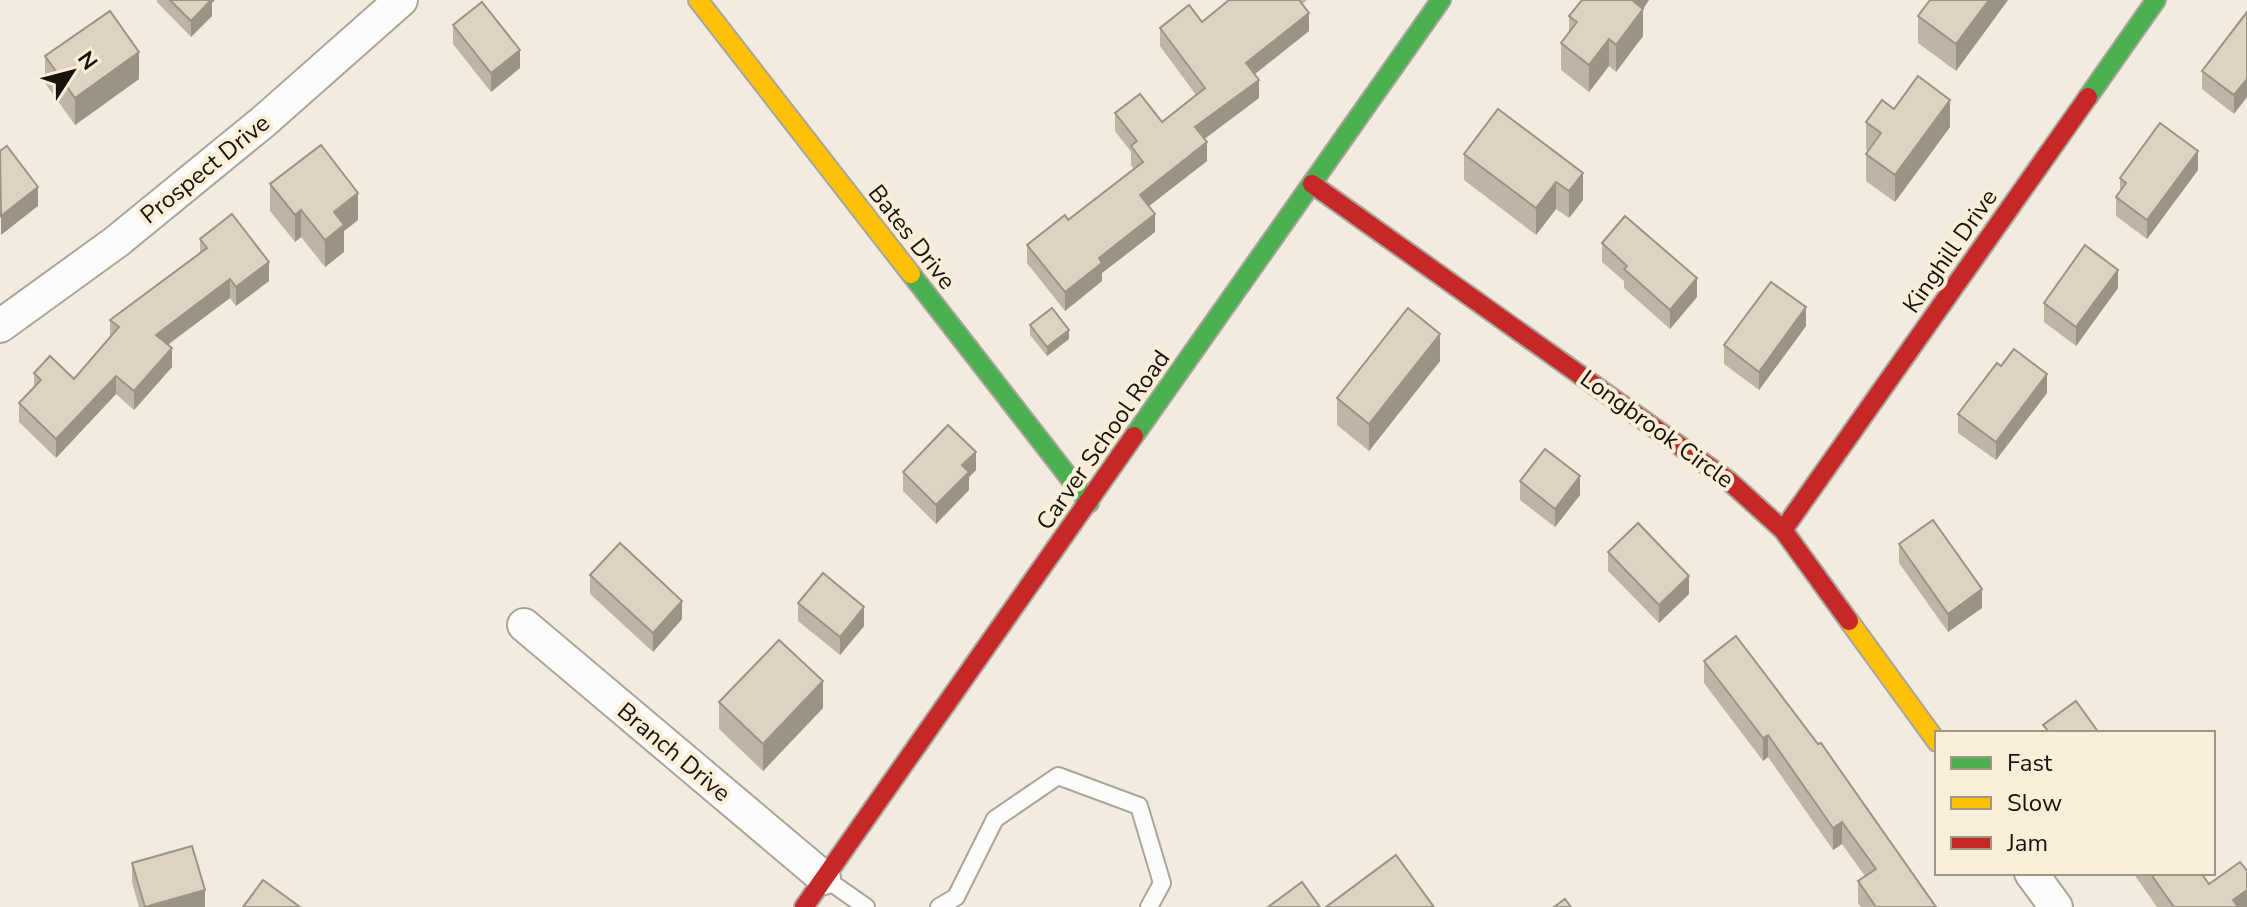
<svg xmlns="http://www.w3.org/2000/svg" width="2247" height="907" font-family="'Nunito Sans',sans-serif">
<rect width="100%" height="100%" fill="#f1ebe0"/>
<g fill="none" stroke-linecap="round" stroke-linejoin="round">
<g stroke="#aaa59c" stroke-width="20">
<g id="lane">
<path d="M826,879L866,907"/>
<path d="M939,907L956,897L995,819L1058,776L1139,806L1162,883L1149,907"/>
</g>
</g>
<g stroke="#aaa59c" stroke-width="36">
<g id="street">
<path d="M0,326L116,242L263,122L401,0"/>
<path d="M524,625L824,878"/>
<path d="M2031,873L2056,907"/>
</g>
</g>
<g stroke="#aaa59c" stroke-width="22">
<g id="fast">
<path d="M2088,97L2156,0"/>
<path d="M911,274L1089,503"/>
<path d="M1134,436L1441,0"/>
</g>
</g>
<g stroke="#aaa59c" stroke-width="22">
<g id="slow">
<path d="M698,0L911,274"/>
<path d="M1849,621L1937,742"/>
</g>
</g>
<g stroke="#aaa59c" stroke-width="22">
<g id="jam">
<path d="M1312,184L1729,481L1783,530L1849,621"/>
<path d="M1783,530L2088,97"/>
<path d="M804,907L1134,436"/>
</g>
</g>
<use href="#lane" stroke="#fdfcfa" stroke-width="16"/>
<use href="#street" stroke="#fdfcfa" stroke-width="32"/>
<use href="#fast" stroke="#4caf50" stroke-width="18"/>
<use href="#slow" stroke="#ffc107" stroke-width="18"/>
<use href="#jam" stroke="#c62828" stroke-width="18"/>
</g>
<g fill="#beb5a5">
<path d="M157,0H215L212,3V16L191,37L157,2Z"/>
<path d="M1229,0H1307L1302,4L1309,31L1255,74L1259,98L1204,139L1207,161L1149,206L1155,232L1102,273V281L1065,311L1027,263V245L1068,220L1134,169L1131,165V152L1115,131V113L1162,122L1196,95L1160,46V28L1202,22Z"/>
<path d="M1649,0L1643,9V36L1616,72L1609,66L1589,92L1561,70V43L1569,32V16Z"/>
<path d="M1930,0H2008L1956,71L1918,43V16Z"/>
<path d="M2247,12L2234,114L2202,89V71Z"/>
<path d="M453,25L520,68L491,92L453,44Z"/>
<path d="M45,56L139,79L75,125L45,83Z"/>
<path d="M1498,109L1583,200L1569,218L1556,209L1536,235L1464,180V154Z"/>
<path d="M1894,109L1950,127L1895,202L1866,181V154L1868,151L1866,149V122Z"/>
<path d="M2198,170L2147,239L2116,216V197L2120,192V178Z"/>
<path d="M270,184L358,220L344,231V252L325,267L301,237L295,242L270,211Z"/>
<path d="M200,239L269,281L236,306L230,298L168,345L172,367L134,410L116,394L56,458L19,422V403L34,388V373L74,379L110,338V320L200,253Z"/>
<path d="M1602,243L1697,297L1670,329L1624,288V281L1602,262Z"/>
<path d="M2118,288L2076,346L2044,322V303Z"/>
<path d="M1030,325L1069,339L1047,356L1030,335Z"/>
<path d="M1806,326L1759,390L1724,364V345Z"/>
<path d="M1440,361L1369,451L1337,425V398Z"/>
<path d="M2047,393L1996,460L1958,433V414Z"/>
<path d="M976,470L969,477V490L936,524L903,491V472Z"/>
<path d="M1520,481L1580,495L1555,527L1520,500Z"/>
<path d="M1899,544L1982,608L1948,632L1899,563Z"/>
<path d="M1608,552L1689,594L1659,623L1608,571Z"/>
<path d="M590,575L682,619L653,652L590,594Z"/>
<path d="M798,603L864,626L840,655L798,621Z"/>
<path d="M1704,661L1936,907H1861L1858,903V881L1865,876L1842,844L1833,850L1768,757L1763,761L1704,683Z"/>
<path d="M719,702L823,708L763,771L719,729Z"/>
<path d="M132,863L205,907H139L132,882Z"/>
<path d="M2133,873H2201L2209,884L2247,907H2157Z"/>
</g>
<g fill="#9b9486">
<path d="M204,0H215L212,3V16L191,37V21Z"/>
<path d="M1631,0H1649L1643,9V36L1616,72V45Z"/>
<path d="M1989,0H2008L1956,71V44Z"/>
<path d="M1309,13V31L1246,81V63Z"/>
<path d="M1609,39V66L1589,92V65Z"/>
<path d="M520,50V68L491,92V73Z"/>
<path d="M139,52V79L75,125V98Z"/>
<path d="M2247,79V97L2234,114V95Z"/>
<path d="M1259,80V98L1195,146V127Z"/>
<path d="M1950,100V127L1895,202V175Z"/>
<path d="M1207,142V161L1140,213V195Z"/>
<path d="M2198,151V170L2147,239V220Z"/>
<path d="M1583,173V200L1569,218V191Z"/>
<path d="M1556,182V209L1536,235V208Z"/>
<path d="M38,187V206L1,235V216Z"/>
<path d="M358,193V220L344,231V252L325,267V240L334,212Z"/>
<path d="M301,210V237L295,242V215Z"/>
<path d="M1155,214V232L1102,273V281L1065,311V292L1099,258Z"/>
<path d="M269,262V281L236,306V287Z"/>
<path d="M2118,270V288L2076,346V327Z"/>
<path d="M1697,278V297L1670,329V310Z"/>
<path d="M230,279V298L156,353V335Z"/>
<path d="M1806,307V326L1759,390V372Z"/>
<path d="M1069,330V339L1047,356V347Z"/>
<path d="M1440,334V361L1369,451V424Z"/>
<path d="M172,348V367L134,410V391Z"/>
<path d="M2047,374V393L1996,460V442Z"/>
<path d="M116,376V394L56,458V439Z"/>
<path d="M976,452V470L969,477V490L936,524V505L962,465Z"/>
<path d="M1580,476V495L1555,527V509Z"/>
<path d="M1689,576V594L1659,623V605Z"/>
<path d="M1982,589V608L1948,632V614Z"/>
<path d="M682,601V619L653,652V633Z"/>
<path d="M864,607V626L840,655V637Z"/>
<path d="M823,681V708L763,771V744Z"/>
<path d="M1768,735V757L1763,761V738Z"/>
<path d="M1842,822V844L1833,850V828Z"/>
<path d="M205,890V907H147Z"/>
<path d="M2247,890V907H2233V900Z"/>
</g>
<g fill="#ddd3c0" stroke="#9b9486" stroke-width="2">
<path d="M170,0H211L191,21Z"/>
<path d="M1229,0H1299L1309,13L1246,63L1259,80L1195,127L1207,142L1140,195L1155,214L1099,258L1102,263L1065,292L1027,245L1065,215L1068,220L1143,162L1131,146L1137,141L1115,113L1140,94L1162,122L1205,88L1160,28L1189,5L1202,22Z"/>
<path d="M1582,0H1632L1643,9L1616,45L1609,39L1589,65L1561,43L1577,22L1569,16Z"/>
<path d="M1930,0H1989L1956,44L1918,16Z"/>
<path d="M482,2L520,50L491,73L453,25Z"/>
<path d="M110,11L139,52L75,98L45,56Z"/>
<path d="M2247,12V79L2234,95L2202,71Z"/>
<path d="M1918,76L1950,100L1895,175L1866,154L1881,133L1866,122L1882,100L1894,109Z"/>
<path d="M1498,109L1583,173L1569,191L1556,182L1536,208L1464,154Z"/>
<path d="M2160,123L2198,151L2147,220L2116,197L2126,183L2120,178Z"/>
<path d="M321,145L358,193L334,212L344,225L325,240L301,210L295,215L270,184Z"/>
<path d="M7,146L38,187L1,216L0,151Z"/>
<path d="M232,214L269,262L236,287L230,279L156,335L172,348L134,391L116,376L56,439L19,403L41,380L34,373L50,356L74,379L119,327L110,320L207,248L200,239Z"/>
<path d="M1625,216L1697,278L1670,310L1624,269L1627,266L1602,243Z"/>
<path d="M2085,245L2118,270L2076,327L2044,303Z"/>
<path d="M1771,282L1806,307L1759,372L1724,345Z"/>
<path d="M1052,308L1069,330L1047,347L1030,325Z"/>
<path d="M1408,308L1440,334L1369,424L1337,398Z"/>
<path d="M2014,349L2047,374L1996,442L1958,414L1997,363L2001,366Z"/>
<path d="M948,425L976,452L962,465L969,472L936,505L903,472Z"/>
<path d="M1545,449L1580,476L1555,509L1520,481Z"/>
<path d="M1933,520L1982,589L1948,614L1899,544Z"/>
<path d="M1638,523L1689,576L1659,605L1608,552Z"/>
<path d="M620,543L682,601L653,633L590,575Z"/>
<path d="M823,573L864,607L840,637L798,603Z"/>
<path d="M1736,636L1818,744L1821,743L1936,907H1876L1858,881L1876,869L1842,822L1833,828L1768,735L1763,738L1704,661Z"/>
<path d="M779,640L823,681L763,744L719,702Z"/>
<path d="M2076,701L2099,733H2050L2043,725Z"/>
<path d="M192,846L205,890L145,907L132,863Z"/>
<path d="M1396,855L1434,907H1326Z"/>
<path d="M2240,862L2247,871V890L2233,900L2238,907H2174L2150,873H2201L2209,884Z"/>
<path d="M263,880L300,907H243Z"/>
<path d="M1302,882L1320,907H1268Z"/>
<path d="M1565,899L1571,907H1554Z"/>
</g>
<g text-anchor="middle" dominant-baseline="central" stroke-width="8" stroke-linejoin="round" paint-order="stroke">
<g font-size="24" fill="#17130c" stroke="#f9eed8">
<text transform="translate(205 169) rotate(-39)">Prospect Drive</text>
<text transform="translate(912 237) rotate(52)">Bates Drive</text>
<text transform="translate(1950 251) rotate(-55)">Kinghill Drive</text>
<text transform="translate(1657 429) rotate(36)">Longbrook Circle</text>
<text transform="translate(1103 440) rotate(-55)">Carver School Road</text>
<text transform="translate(674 752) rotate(40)">Branch Drive</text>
</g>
</g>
<rect x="1935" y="731" width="280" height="144" fill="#f9eed8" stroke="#9f9686" stroke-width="2"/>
<rect x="1951" y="757" width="40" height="12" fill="#4caf50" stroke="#9f9686" stroke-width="2"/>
<text x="2007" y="771" font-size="24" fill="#17130c">Fast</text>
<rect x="1951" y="797" width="40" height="12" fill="#ffc107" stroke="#9f9686" stroke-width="2"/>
<text x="2007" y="811" font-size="24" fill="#17130c">Slow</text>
<rect x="1951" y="837" width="40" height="12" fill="#c62828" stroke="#9f9686" stroke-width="2"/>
<text x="2007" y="851" font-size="24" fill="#17130c">Jam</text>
<g transform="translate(72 72) rotate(54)" stroke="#f9eed8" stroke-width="6" paint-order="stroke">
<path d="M0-6L14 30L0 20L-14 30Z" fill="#17130c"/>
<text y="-12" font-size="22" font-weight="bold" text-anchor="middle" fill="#17130c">N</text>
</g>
</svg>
